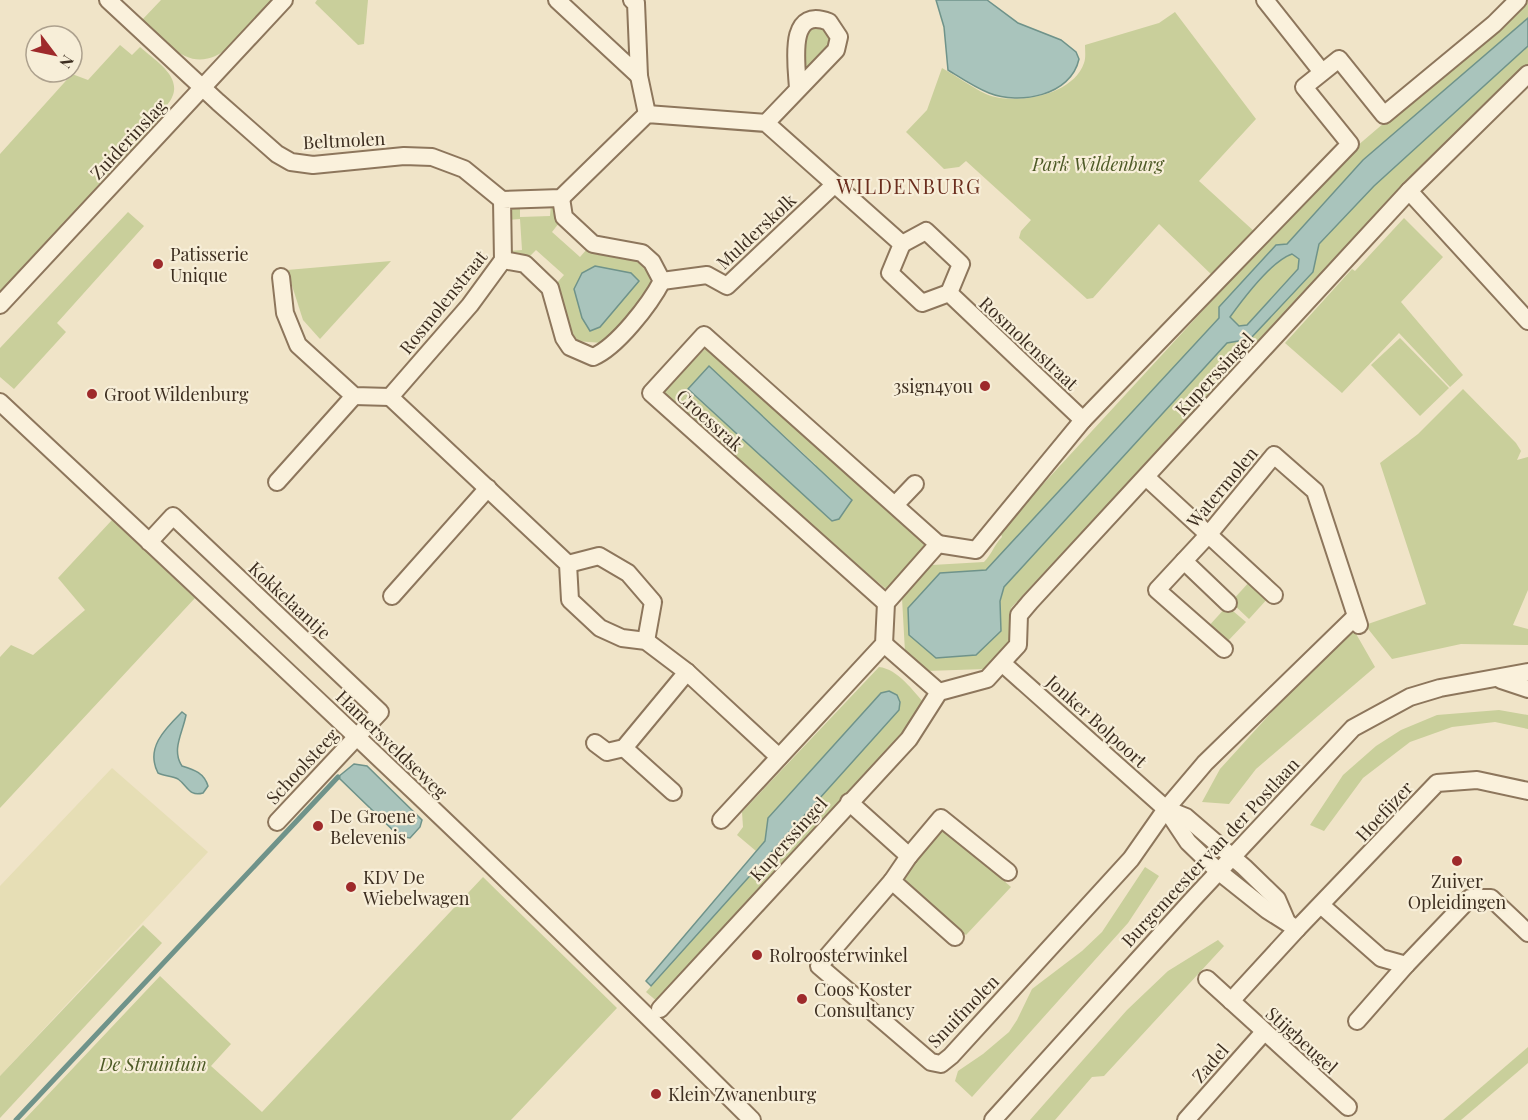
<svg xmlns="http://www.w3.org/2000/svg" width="1528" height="1120" font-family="'Playfair Display',serif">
<rect width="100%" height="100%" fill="#f0e4c8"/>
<path fill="#e6deb5" d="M112,768L208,852L0,1076V886Z"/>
<g fill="#c9cf9b" fill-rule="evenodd">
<path d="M161,0H272C251,23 221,73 185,56C169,49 155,32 142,20Z"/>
<path d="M317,0H368L364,44L358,45L315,3Z"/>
<path d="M1528,0V18L1363,160L1287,244L1276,245L1220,307L1219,318L986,570L940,573L1001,631L1000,601L1003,587L1227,343L1250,339L1313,272L1318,244L1374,186L1528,46V67L1046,578L1040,577L1011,608L1013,640L986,669L926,671L905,652L902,598L932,565L984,562C992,554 994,545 1002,537L1000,531L1343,158Z"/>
<path d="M1175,12L1256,119L1199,181L1256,233L1214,277L1159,224L1093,298L1087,299L1019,238L1021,231L1031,220L966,161L959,167L944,169L906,132L927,110L942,68C957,76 971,87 986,94C1014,106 1073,96 1084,63C1086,58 1085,50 1085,45L1159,23Z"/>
<path d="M823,23L835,42L803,73L806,26Z"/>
<path d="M120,45L132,55L140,47C158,63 188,80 167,105L170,109L0,291V154L72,74L88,80Z"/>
<path d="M551,204L554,205L559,223L552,232L580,257L587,249L639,259L647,266L652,288L603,343L575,341L571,337L556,284L564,275L536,250L527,259L512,256L509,251L522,250L520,219L508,220L512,209L520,205V217L550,216Z"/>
<path d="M128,212L144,226L57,323L66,332L14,389L0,377V348Z"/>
<path d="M1404,218L1443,257L1401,302L1463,375L1450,387L1399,333L1342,393L1285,343L1352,269L1355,271Z"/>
<path d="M1292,254L1299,259L1298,269L1247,325L1239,326L1230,317C1243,299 1271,261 1292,254Z"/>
<path d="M391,261L320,339L303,320L287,270Z"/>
<path d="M1400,338L1449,388L1420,416L1371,365Z"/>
<path d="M711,343L932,547L890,592L842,553L663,391ZM709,366L816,465L749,445L688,390Z"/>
<path d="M1463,389L1516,443L1521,451L1517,460L1528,457V590L1513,625L1528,629V645L1461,644L1392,659L1365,625L1426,604L1380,463L1418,434Z"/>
<path d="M112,520L195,598L0,808V657L11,645L33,655L85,610L58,578Z"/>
<path d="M1251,580L1269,597L1249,619L1231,602Z"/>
<path d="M1227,606L1246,622L1225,644L1207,628Z"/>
<path d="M1351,625L1375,667L1256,769L1229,804L1202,802L1220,769Z"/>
<path d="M879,667C898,669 913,691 926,705L924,712L659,1003L646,992L899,710L900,702L768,818L765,841L756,851L737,835L743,827L742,812Z"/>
<path d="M1499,710L1528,715V729L1495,722L1452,727L1410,742L1363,778L1324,831L1310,825L1343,775L1376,746L1401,730L1437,715Z"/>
<path d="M944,828L1011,887L966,935L898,878Z"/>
<path d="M1145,867L1159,876L1128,923L972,1097L955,1081L958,1071L983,1054L1009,1032L1017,1020L1032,989L1082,951L1102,932Z"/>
<path d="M483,877L617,1008L511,1120H24L160,976L231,1044L211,1066L262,1112Z"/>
<path d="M143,925L162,943L0,1118V1076Z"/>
<path d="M1218,940L1224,946L1104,1076L1092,1077L1055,1120H1030L1127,1010L1168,971Z"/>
<path d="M1528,1047V1063L1461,1120H1443Z"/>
</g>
<g fill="#a9c4bc" stroke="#6f938a" stroke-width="1.5" fill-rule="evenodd">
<path d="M936,0H987L1018,23L1061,40L1076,52L1079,59C1071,96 1019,105 989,93C974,87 961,78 948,70L944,27Z"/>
<path d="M1528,18V46L1374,186L1319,244L1313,272L1250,339L1227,343L1004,587L1000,601L1001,631L976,655L936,658L909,635L908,608L940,573L986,570L1219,318V307L1276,245L1287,244L1363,160ZM1292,254L1299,259L1298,269L1247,325L1239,326L1230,317C1243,299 1271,261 1292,254Z"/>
<path d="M595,266L631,273L639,281L600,327L590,331L582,318L574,289L582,273Z"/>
<path d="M709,366L852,500L839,519L832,521L688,389Z"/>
<path d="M889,691L897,695L900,702L899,710L651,986L646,981L765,841L768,818L881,693Z"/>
<path d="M182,712L186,715C183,732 171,750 182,766C195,770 204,773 208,786L203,793C189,797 188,786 178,779C173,776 164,776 158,773C145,748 165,729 182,712Z"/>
<path d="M354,764L367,766L422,820L420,827L410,838L399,836L338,777Z"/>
</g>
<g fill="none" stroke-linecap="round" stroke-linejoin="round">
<path stroke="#6f938a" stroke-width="5" d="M16,1120L338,777"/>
<g stroke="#8d765c" stroke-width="20">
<g id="minor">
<path d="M108,0L218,102L277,154L291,162L313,165L404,156L432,157L464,169L502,200"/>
<path d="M557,0L639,76L636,3L632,0"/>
<path d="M1265,0L1322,72"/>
<path d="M639,76L647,114"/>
<path d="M766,123L836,50L839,37L829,22C786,5 797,66 798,89"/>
<path d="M1409,191L1528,321"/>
<path d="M902,244L926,231L961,264L949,293"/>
<path d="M503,260L525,264L550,288L564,338L570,347L593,357C617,347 650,304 662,281L652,262L642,253L593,244L564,217L561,198"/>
<path d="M281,277L285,313L298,345L354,396L390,397"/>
<path d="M662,281L707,275L727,286L835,184"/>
<path d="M0,305L284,0"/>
<path d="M0,402C253,639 507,875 752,1120"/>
<path d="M1146,477L1274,595"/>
<path d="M277,482L354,396"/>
<path d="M895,505L915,484"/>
<path d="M149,542L173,516L380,712L277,822"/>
<path d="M1184,561L1228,603"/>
<path d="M568,564L599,556L628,573L653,602L646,641"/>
<path d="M392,596L488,488"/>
<path d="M886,603L651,393L704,335L938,544"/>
<path d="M884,644L939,692"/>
<path d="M1224,649L1157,590L1209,534L1274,455L1315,491L1359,625"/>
<path d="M1002,663L1166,809L1188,842L1218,871L1267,910L1297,929L1231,1001"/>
<path d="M1501,680L1528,689"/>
<path d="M595,743L607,752L624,748L687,672"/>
<path d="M624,748L673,792"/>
<path d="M779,757L687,672L646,641L622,638L600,628L570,600L568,564L390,397L470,305L503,260L502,200L561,198L647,114L766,123L902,244L890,273L922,303L949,293L1083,420"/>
<path d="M849,802L909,856L941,818L1008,872"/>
<path d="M1166,809L1186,817L1244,867L1277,899L1286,920"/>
<path d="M721,820L884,644L886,603L938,544L976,550L1083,420L1350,144L1304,87L1339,59L1384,115L1494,24L1518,0"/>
<path d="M909,856L892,881L955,937"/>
<path d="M892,881L819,966L931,1062L941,1064L951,1056L1131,859L1166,809L1205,763L1355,617"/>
<path d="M1322,906L1381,958L1406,965"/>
<path d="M1297,929L1437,783L1477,780L1528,791"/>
<path d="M1207,979L1348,1107"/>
<path d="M660,1009L909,739L939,692L987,679L1018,645L1019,615L1030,602L1409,191L1528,74"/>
<path d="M1357,1021L1406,965L1470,898H1491L1528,933"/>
<path d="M993,1120L1193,899L1353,728L1410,697L1440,688L1528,672"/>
<path d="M1186,1120L1264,1032"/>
</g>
</g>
<use href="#minor" stroke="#faf1dc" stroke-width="16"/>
</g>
<g fill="#9e2a2b" stroke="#f7eed8" stroke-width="2">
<circle cx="158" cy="264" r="6"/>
<circle cx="985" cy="386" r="6"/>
<circle cx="92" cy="394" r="6"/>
<circle cx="318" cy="826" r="6"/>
<circle cx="1457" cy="861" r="6"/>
<circle cx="351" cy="887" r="6"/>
<circle cx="757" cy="955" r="6"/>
<circle cx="802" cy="999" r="6"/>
<circle cx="656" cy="1094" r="6"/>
</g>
<g text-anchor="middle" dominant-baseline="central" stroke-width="4.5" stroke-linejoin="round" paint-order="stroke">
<g font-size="18" fill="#3d2e20" stroke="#f7eed8">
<text transform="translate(128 139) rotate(-47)">Zuiderinslag</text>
<text transform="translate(344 140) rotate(-3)">Beltmolen</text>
<text transform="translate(756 231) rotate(-43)">Mulderskolk</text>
<text transform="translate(443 302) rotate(-51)">Rosmolenstraat</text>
<text transform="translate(1029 343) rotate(43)">Rosmolenstraat</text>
<text transform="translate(1214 374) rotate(-47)">Kuperssingel</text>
<text transform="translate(710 420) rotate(42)">Croessrak</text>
<text transform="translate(1222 487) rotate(-50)">Watermolen</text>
<text transform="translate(290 600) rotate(43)">Kokkelaantje</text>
<text transform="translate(1097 721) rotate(42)">Jonker Bolpoort</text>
<text transform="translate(392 744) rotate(44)">Hamersveldseweg</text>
<text transform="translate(302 766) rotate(-47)">Schoolsteeg</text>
<text transform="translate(1384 811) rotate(-47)">Hoefijzer</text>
<text transform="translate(788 839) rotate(-48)">Kuperssingel</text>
<text transform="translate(1210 852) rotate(-47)">Burgemeester van der Postlaan</text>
<text transform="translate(963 1011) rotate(-46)">Snuifmolen</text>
<text transform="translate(1302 1040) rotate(42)">Stijgbeugel</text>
<text transform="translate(1210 1063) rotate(-49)">Zadel</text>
</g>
<g font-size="18" font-style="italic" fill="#4d5a26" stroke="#f7eed8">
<text x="1098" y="164">Park Wildenburg</text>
<text x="153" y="1064">De Struintuin</text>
</g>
<g font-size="18" fill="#3d2e20" stroke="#f7eed8" text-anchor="start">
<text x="170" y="254">Patisserie<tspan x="170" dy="21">Unique</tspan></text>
<text x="973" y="386" text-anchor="end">3sign4you</text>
<text x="104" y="394">Groot Wildenburg</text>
<text x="330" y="816">De Groene<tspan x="330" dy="21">Belevenis</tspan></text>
<text x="363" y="877">KDV De<tspan x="363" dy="21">Wiebelwagen</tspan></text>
<text x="1457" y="881" text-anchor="middle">Zuiver<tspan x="1457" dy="21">Opleidingen</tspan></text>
<text x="769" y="955">Rolroosterwinkel</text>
<text x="814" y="989">Coos Koster<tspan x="814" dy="21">Consultancy</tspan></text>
<text x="668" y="1094">Klein Zwanenburg</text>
</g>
<g font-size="20" letter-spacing="1.5" fill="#6b2e1e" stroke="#f7eed8">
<text x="909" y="185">WILDENBURG</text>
</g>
</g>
<g transform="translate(54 54) rotate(122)"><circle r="28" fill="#f7eed8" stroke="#ada18e" stroke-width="1.5"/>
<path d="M0-4.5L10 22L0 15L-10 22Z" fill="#9e2a2b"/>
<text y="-9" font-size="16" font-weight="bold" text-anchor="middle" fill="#3d2e20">N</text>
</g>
</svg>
